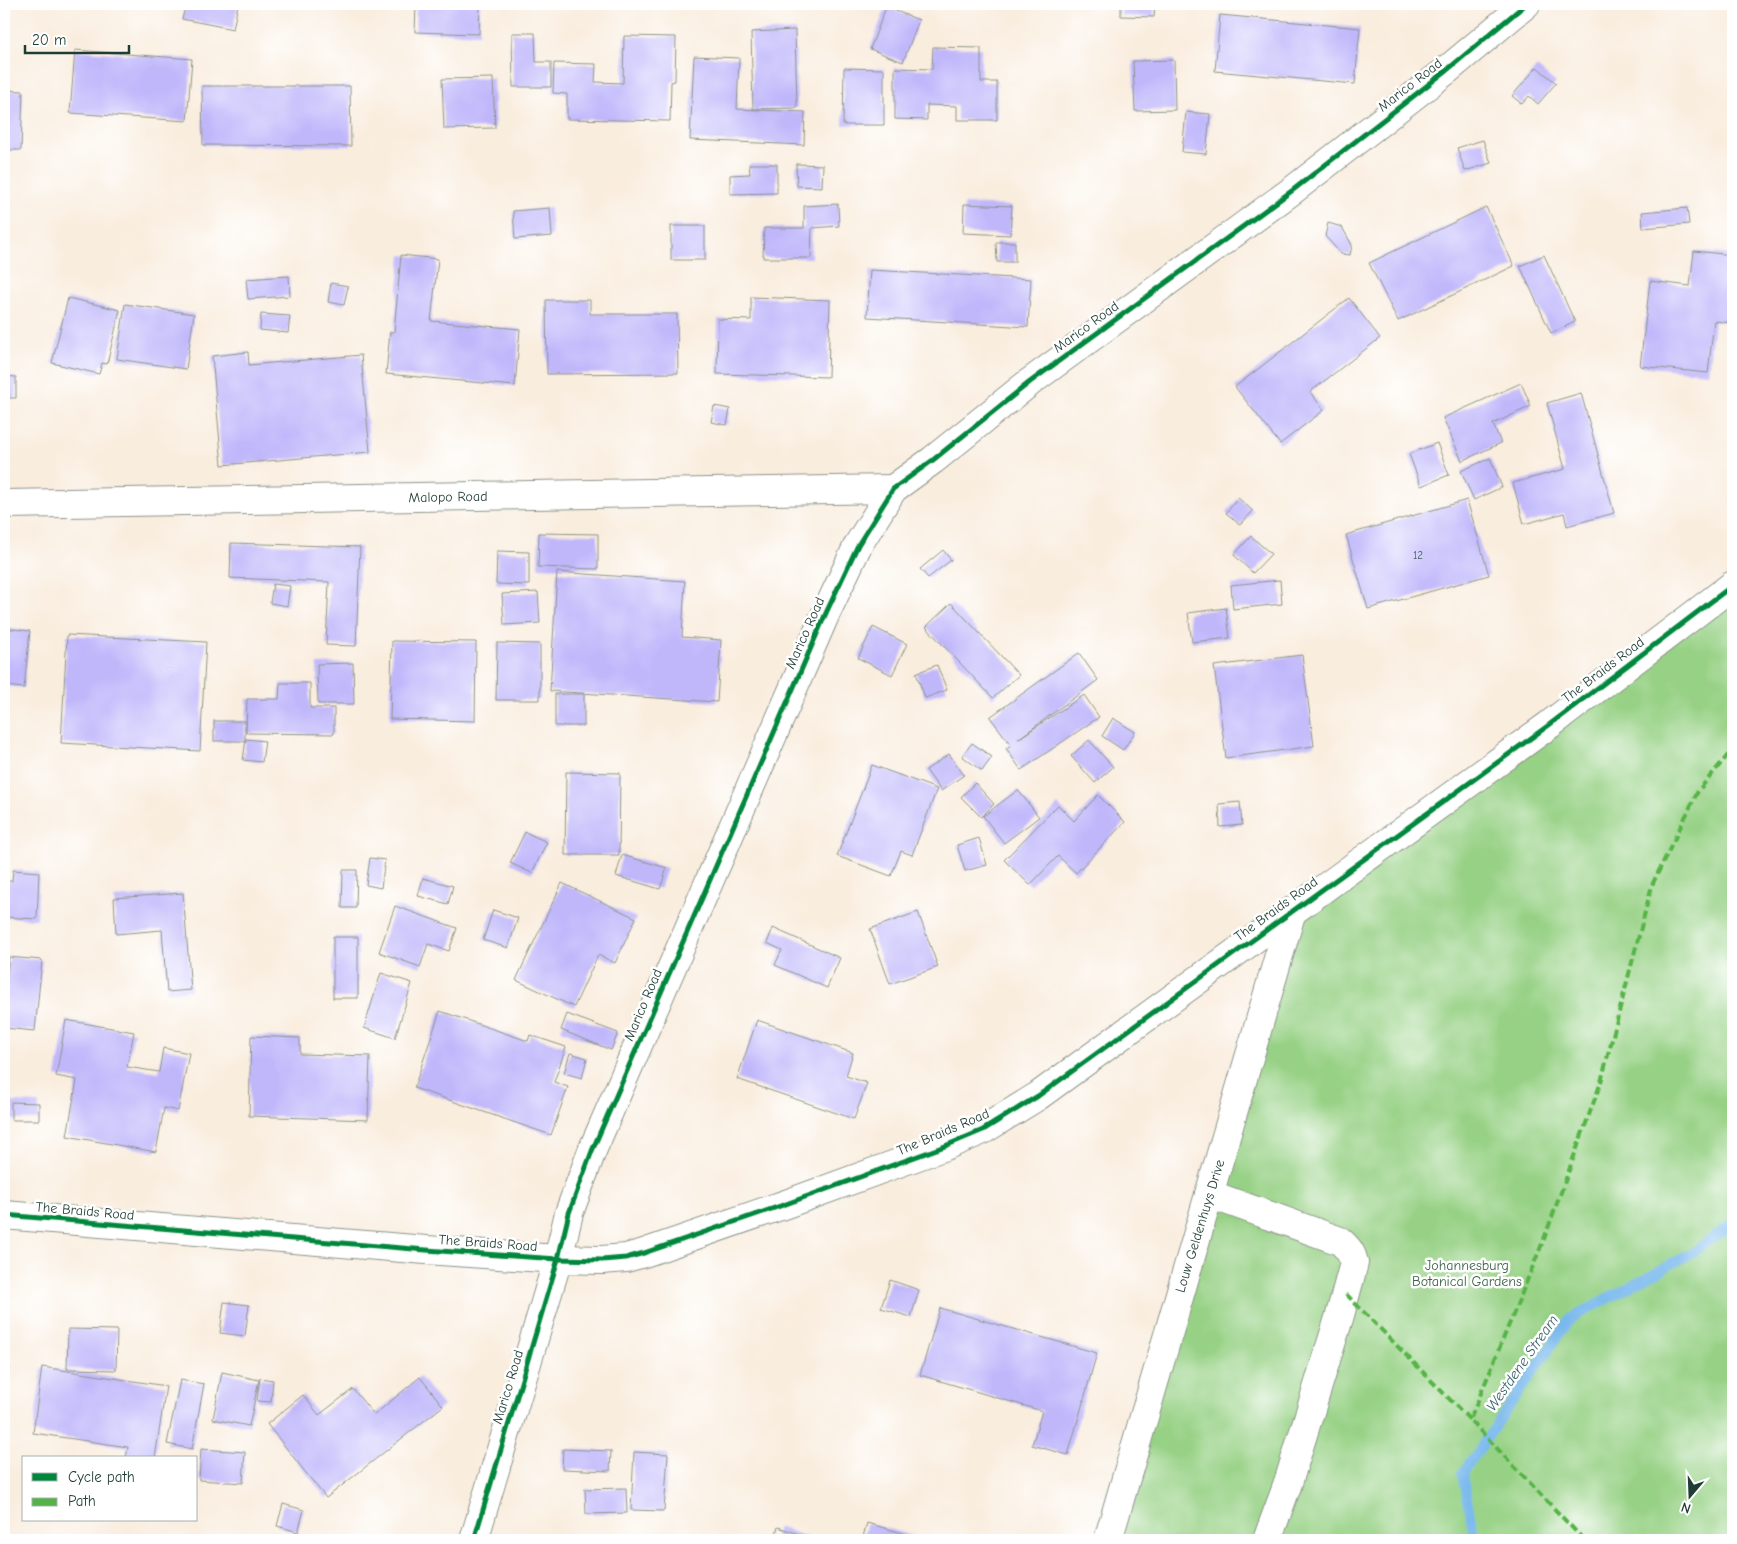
<svg xmlns="http://www.w3.org/2000/svg" width="1737" height="1544" font-family="'Comic Neue',sans-serif">
<rect width="100%" height="100%" fill="#fff"/>
<filter id="ink" filterUnits="userSpaceOnUse"><feTurbulence type="fractalNoise" baseFrequency=".02" numOctaves="2"/><feDisplacementMap in="SourceGraphic" scale="10" xChannelSelector="R" yChannelSelector="G"/><feConvolveMatrix kernelMatrix="1 2 1 2 8 2 1 2 1" color-interpolation-filters="sRGB"/></filter>
<filter id="wash" filterUnits="userSpaceOnUse"><feTurbulence type="fractalNoise" baseFrequency=".0096" numOctaves="4" result="noise"/><feDisplacementMap in="SourceGraphic" scale="20" xChannelSelector="R" yChannelSelector="G"/><feGaussianBlur stdDeviation="1.12" result="paint"/><feColorMatrix in="noise" values="0 0 0 0 0 0 0 0 0 0 0 0 0 0 0 0 0 1.4 0 .05"/><feComposite in="paint" operator="in"/></filter>
<g filter="url(#wash)">
<rect width="100%" height="100%" fill="#f9edde"/>
<path fill="#97d185" stroke="#5b875c" d="M1733,600V1540H1114L1291,919Z"/>
<g fill="none" stroke-linecap="round" stroke-linejoin="round">
<path stroke="#78b8ed" stroke-width="10" d="M1475,1540L1462,1474L1570,1319L1692,1253L1733,1223"/>
</g>
<g id="blocks">
<g fill="#c0b7fb">
<path d="M186,4L238,5L233,29L182,19Z"/>
<path d="M416,4H480L479,34L415,32Z"/>
<path d="M1121,4H1155L1154,17L1121,16Z"/>
<path d="M886,7L919,20L903,62L870,49Z"/>
<path d="M1220,15L1360,28L1355,84L1215,71Z"/>
<path d="M795,30L797,108L753,109L751,32Z"/>
<path d="M512,33H535L536,62H551V87H513Z"/>
<path d="M624,36L676,37L675,81L671,82L670,121L567,119V94L553,93L554,63L596,64L595,82L623,83Z"/>
<path d="M933,47L981,48V82H997V120H957V106L927,105V120L895,119V68L932,69Z"/>
<path d="M75,50L192,59L187,121L70,113Z"/>
<path d="M694,56L739,58L737,109L805,112L804,145L690,140Z"/>
<path d="M1174,60L1175,110L1135,111L1133,61Z"/>
<path d="M1537,67L1556,83L1538,104L1529,96L1522,104L1512,96Z"/>
<path d="M844,68L884,69V125H843Z"/>
<path d="M493,78L495,128L444,129L442,79Z"/>
<path d="M202,86H350L351,146L203,145Z"/>
<path d="M4,90L23,91L21,150H4Z"/>
<path d="M1186,112L1210,114L1206,154L1182,152Z"/>
<path d="M1483,140L1491,163L1465,171L1457,148Z"/>
<path d="M749,164H777V193L730,194V175L750,174Z"/>
<path d="M796,164L823,165L822,187L797,186Z"/>
<path d="M838,204L839,226L812,228L811,258H763L764,228H804V206Z"/>
<path d="M964,204L1012,206L1010,235L963,233Z"/>
<path d="M1486,207L1514,266L1398,321L1369,263Z"/>
<path d="M550,208L552,236L515,239L513,211Z"/>
<path d="M1687,208L1689,224L1643,228L1642,212Z"/>
<path d="M1328,223L1342,227L1352,245L1350,255L1341,254L1325,236Z"/>
<rect x="671" y="226" width="34" height="34"/>
<path d="M996,242H1015V262H997Z"/>
<path d="M1694,251L1733,255V323L1714,321L1708,373L1640,366L1650,281L1690,286Z"/>
<path d="M401,255L438,259L431,321L520,329L515,386L386,374L390,332H394Z"/>
<path d="M1544,255L1575,322L1551,333L1520,266Z"/>
<path d="M870,270L1031,279L1028,327L867,317Z"/>
<path d="M289,276L290,296L248,299L246,279Z"/>
<path d="M331,283L348,286L344,305L328,302Z"/>
<path d="M751,297L830,300L828,377L717,374L718,319L751,320Z"/>
<path d="M68,298L120,310L107,364L102,363L99,374L52,363Z"/>
<path d="M1349,298L1380,338L1310,392L1324,410L1280,444L1235,387Z"/>
<path d="M546,300H590V314H677L678,373L547,374Z"/>
<path d="M125,304L194,314L186,369L117,359Z"/>
<path d="M261,314L290,316L288,333L260,330Z"/>
<path d="M248,352L249,365L361,355L370,452L222,465L212,356Z"/>
<path d="M4,376L16,377V398H4Z"/>
<path d="M1521,383L1531,406L1493,424L1501,443L1462,461L1443,418Z"/>
<path d="M1581,393L1614,513L1567,526L1564,513L1524,524L1513,483L1565,469L1547,403Z"/>
<path d="M714,406L730,409L727,425L711,422Z"/>
<path d="M1437,443L1449,475L1421,486L1409,454Z"/>
<path d="M1490,458L1502,487L1474,500L1461,471Z"/>
<path d="M1238,498L1253,511L1240,525L1226,513Z"/>
<path d="M1467,500L1489,575L1368,609L1346,535Z"/>
<path d="M539,533L598,534V569L538,567Z"/>
<path d="M1251,536L1271,554L1253,573L1234,555Z"/>
<path d="M231,543L360,547L356,646L326,645L329,582L230,578Z"/>
<path d="M943,550L951,560L928,578L920,569Z"/>
<path d="M497,551L529,552V585L496,584Z"/>
<path d="M557,572L685,581L682,637L721,640L717,702L550,691Z"/>
<path d="M1280,580L1282,604L1233,609L1231,585Z"/>
<path d="M273,584L290,586L287,606L270,603Z"/>
<path d="M538,592L540,623L504,625L502,594Z"/>
<path d="M951,603L1019,675L993,698L926,627Z"/>
<path d="M1226,608L1230,638L1192,642L1188,613Z"/>
<path d="M873,627L907,644L892,675L858,658Z"/>
<path d="M4,628L30,631L24,688L4,686Z"/>
<path d="M67,635L206,642L200,751L61,743Z"/>
<path d="M392,641L476,642L475,721L390,719Z"/>
<path d="M497,643L540,644V700H496Z"/>
<path d="M1079,653L1098,680L1018,739L1084,695L1099,717L1021,770L1006,748L1011,745L990,717Z"/>
<path d="M1302,655L1314,746L1226,758L1214,666Z"/>
<path d="M353,663L354,704H318L317,664Z"/>
<path d="M937,665L947,690L925,698L916,673Z"/>
<path d="M280,683H310V708H334V734L246,733L247,699H279Z"/>
<rect x="555" y="694" width="29" height="32"/>
<path d="M1113,718L1135,732L1123,750L1102,736Z"/>
<rect x="214" y="721" width="31" height="20"/>
<path d="M246,739L265,741L262,762L243,760Z"/>
<path d="M1089,740L1113,767L1095,783L1071,756Z"/>
<path d="M972,743L992,757L982,771L962,756Z"/>
<path d="M949,754L964,775L941,791L926,770Z"/>
<path d="M872,765L937,789L912,855L901,851L891,876L837,856Z"/>
<path d="M566,772L620,773L619,855H565Z"/>
<path d="M975,783L994,804L981,817L961,797Z"/>
<path d="M1018,790L1039,817L1004,843L983,816Z"/>
<path d="M1098,795L1125,822L1076,873L1058,856L1030,885L1004,860L1058,805L1074,821Z"/>
<path d="M1240,802L1242,825L1220,827L1219,804Z"/>
<path d="M525,832L547,842L532,873L510,863Z"/>
<path d="M979,838L987,865L965,871L957,845Z"/>
<path d="M622,855L667,868L660,889L616,876Z"/>
<path d="M370,858L385,860L381,888L366,885Z"/>
<path d="M13,870L39,872L37,919L4,917V881H12Z"/>
<path d="M343,870H357L356,908H342Z"/>
<path d="M423,878L453,886L448,904L418,896Z"/>
<path d="M562,883L636,918L615,963L598,955L574,1007L516,980Z"/>
<path d="M183,893L191,990L167,992L162,930L116,934L114,898Z"/>
<path d="M395,906L457,928L449,951L428,944L420,967L379,952Z"/>
<path d="M493,910L518,918L508,948L483,940Z"/>
<path d="M918,912L938,967L890,984L870,929Z"/>
<path d="M773,928L840,958L827,988L775,965L782,950L767,943Z"/>
<rect x="333" y="937" width="25" height="61"/>
<path d="M9,957L42,960L35,1031L4,1028V999Z"/>
<path d="M381,973L412,983L395,1038L364,1028Z"/>
<path d="M440,1011L528,1041L530,1035L566,1047L554,1082L568,1087L551,1135L414,1088Z"/>
<path d="M567,1014L618,1033L611,1050L561,1030Z"/>
<path d="M66,1020L134,1032L127,1067L159,1072L163,1048L189,1053L178,1111L164,1108L156,1152L67,1136L77,1080L56,1076Z"/>
<path d="M757,1020L853,1053L846,1076L867,1083L854,1119L737,1079Z"/>
<path d="M251,1036L300,1038V1054L370,1056L368,1120L249,1116Z"/>
<path d="M570,1053L587,1058L582,1078L564,1073Z"/>
<path d="M11,1102L39,1103V1120H11Z"/>
<path d="M890,1280L919,1290L911,1317L881,1308Z"/>
<path d="M224,1302L249,1305L245,1336L220,1333Z"/>
<path d="M940,1308L1097,1353L1068,1455L1032,1445L1042,1411L920,1375Z"/>
<path d="M68,1329L117,1330L116,1370L67,1369Z"/>
<path d="M4,1367H9L5,1418H4Z"/>
<path d="M42,1367L166,1386L155,1458H126L128,1447L33,1433Z"/>
<path d="M222,1372L259,1380L249,1426L213,1419Z"/>
<path d="M420,1377L443,1406L326,1498L267,1424L303,1395L319,1415L353,1389L374,1415Z"/>
<path d="M260,1378L273,1380L271,1402L257,1401Z"/>
<path d="M180,1380L204,1384L192,1449L167,1444Z"/>
<path d="M201,1449L245,1452L243,1483L199,1480Z"/>
<path d="M563,1449L611,1451L610,1471L562,1469Z"/>
<path d="M634,1452L668,1454L664,1511L631,1510Z"/>
<path d="M626,1488L627,1513L586,1514L585,1489Z"/>
<path d="M283,1504L304,1510L298,1532L277,1526Z"/>
<path d="M867,1523L927,1540H862Z"/>
<path d="M778,1527L808,1537L807,1540H774Z"/>
<path d="M295,1534L317,1539V1540H294Z"/>
</g>
</g>
</g>
<g filter="url(#ink)">
<use href="#blocks" fill-opacity="0" stroke="#8c9589" stroke-width="1"/>
<g fill="none" stroke-linecap="round" stroke-linejoin="round">
<g stroke="#8c9589" stroke-width="30">
<g id="minor">
<path d="M4,504L893,489"/>
<path d="M1209,1194L1340,1241C1348,1248 1352,1253 1354,1263L1340,1315L1287,1486L1267,1540"/>
<path d="M4,1215L426,1250L558,1259L602,1260L626,1258L644,1253L786,1204L945,1146L983,1130L1038,1096L1549,725L1733,585"/>
<path d="M474,1540L558,1259L569,1213L592,1151L826,613L858,545L893,489L933,460L1030,382L1293,190L1447,70L1526,4"/>
<path d="M1108,1540L1292,911"/>
</g>
</g>
<use href="#minor" stroke="#fff" stroke-width="28"/>
<g stroke="#55b346" stroke-width="4" stroke-dasharray="8 4" stroke-linecap="butt">
<path d="M1346,1294L1470,1420"/>
<path d="M1584,1540L1470,1420L1544,1239L1601,1082L1652,885L1698,791L1733,749"/>
</g>
<g stroke="#fff" stroke-width="8">
<g id="cycleway">
<path d="M4,1215L426,1250L558,1259L602,1260L626,1258L644,1253L786,1204L945,1146L983,1130L1038,1096L1549,725L1733,585"/>
<path d="M474,1540L558,1259L569,1213L592,1151L826,613L858,545L893,489L933,460L1030,382L1293,190L1447,70L1526,4"/>
</g>
</g>
<use href="#cycleway" stroke="#00873e" stroke-width="5"/>
</g>
</g>
<g text-anchor="middle" dominant-baseline="central" stroke-width="5" stroke-linejoin="round" paint-order="stroke">
<g font-size="11" fill="#475c66">
<text x="1418" y="555">12</text>
</g>
<g font-size="14" fill="#1f3d34" stroke="#fff">
<text transform="translate(1410 85) rotate(-38)">Marico Road</text>
<text transform="translate(1086 327) rotate(-36)">Marico Road</text>
<text transform="translate(448 497) rotate(-1)">Malopo Road</text>
<text transform="translate(805 633) rotate(-66)">Marico Road</text>
<text transform="translate(1603 670) rotate(-37)">The Braids Road</text>
<text transform="translate(1276 909) rotate(-36)">The Braids Road</text>
<text transform="translate(643 1005) rotate(-67)">Marico Road</text>
<text transform="translate(943 1132) rotate(-23)">The Braids Road</text>
<text transform="translate(85 1211) rotate(5)">The Braids Road</text>
<text transform="translate(1200 1226) rotate(-73)">Louw Geldenhuys Drive</text>
<text transform="translate(488 1243) rotate(4)">The Braids Road</text>
<text transform="translate(508 1387) rotate(-73)">Marico Road</text>
</g>
<g font-size="14" fill="#3d6248" stroke="#fff">
<text x="1467" y="1265">Johannesburg<tspan x="1467" dy="16">Botanical Gardens</tspan></text>
</g>
<g font-size="15" font-style="italic" fill="#3a626c" stroke="#fff">
<text transform="translate(1522 1363) rotate(-55)">Westdene Stream</text>
</g>
</g>
<rect width="1737" height="1544" fill="none" stroke="#fff" stroke-width="20"/>
<rect x="22" y="1456" width="175" height="65" fill="#ffffff" stroke="#a5b1ae"/>
<rect x="32" y="1473" width="25" height="8" fill="#00873e" stroke="#a5b1ae"/>
<text x="68" y="1482" font-size="15" fill="#1f3d34">Cycle path</text>
<rect x="32" y="1498" width="25" height="8" fill="#55b346" stroke="#a5b1ae"/>
<text x="68" y="1506" font-size="15" fill="#1f3d34">Path</text>
<g transform="translate(1690 1496) rotate(199)" stroke="#ffffff" stroke-width="4" paint-order="stroke">
<path d="M0-4L9 19L0 12L-9 19Z" fill="#1f3d34"/>
<text y="-8" font-size="14" font-weight="bold" text-anchor="middle" fill="#1f3d34">N</text>
</g>
<path d="M25 45v8h104v-8" fill="none" stroke="#1f3d34" stroke-width="2.5"/>
<text x="32" y="45" font-size="15" fill="#1f3d34" stroke="#ffffff" stroke-width="4" paint-order="stroke">20 m</text>
</svg>
